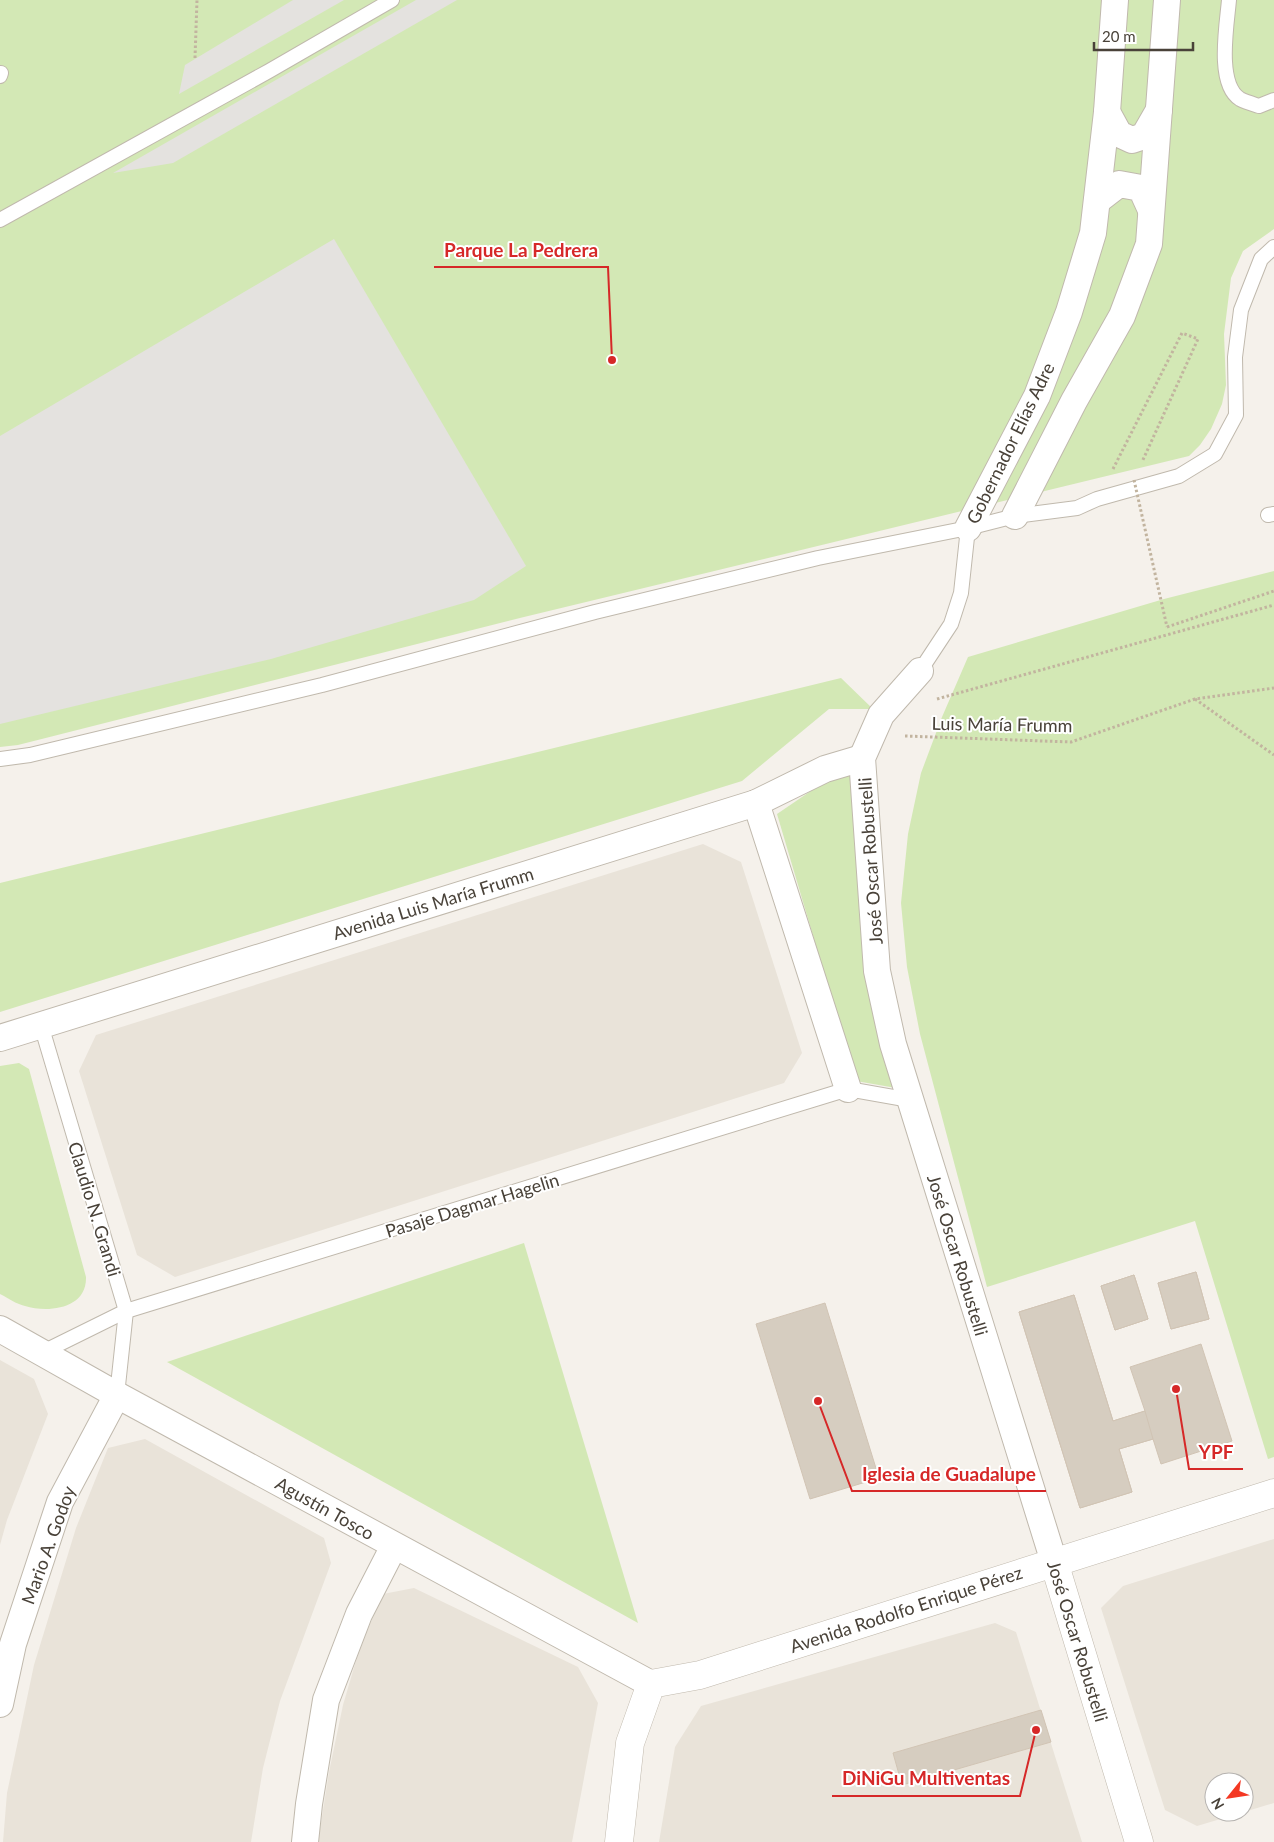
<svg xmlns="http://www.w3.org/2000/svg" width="1274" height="1842" font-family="Lato,sans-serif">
<rect width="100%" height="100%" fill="#f5f1eb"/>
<g fill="#e9e3d9">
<path d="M703,844L741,862L802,1053L784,1083L175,1277L137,1255L79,1071L96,1035Z"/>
<path d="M0,1360L34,1379L48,1414L7,1520L0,1545Z"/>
<path d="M145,1439L324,1538L331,1563L280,1701L263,1768L251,1842H3L7,1793L34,1665L76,1528L108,1448Z"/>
<path d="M1274,1539V1803L1244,1812V1782H1214V1812H1244L1197,1826L1165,1810L1101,1608L1123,1586Z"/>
<path d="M414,1588L578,1667L598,1703L572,1842H318L329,1772L343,1705L360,1647L383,1594Z"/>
<path d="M995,1623L1016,1632L1082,1842H659L675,1747L701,1706Z"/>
</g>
<g fill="#d3e8b5">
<path d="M0,0H1274V229L1243,251L1231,278L1224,334L1226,385L1222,404L1211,429L1200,445L1189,456L524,617L18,745L0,747Z"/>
<path d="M1274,571V1457L1268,1459L1195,1221L987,1287L920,1034L907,967L901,903L908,834L921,773L942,717L968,657L1164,599Z"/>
<path d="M841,678L873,709H829L742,781L0,1012V883Z"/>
<path d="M854,771L896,1088L856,1081L777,814L830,778Z"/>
<path d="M19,1063L29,1069L86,1277C87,1309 48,1313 25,1306C16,1304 8,1298 0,1294V1066Z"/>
<path d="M524,1243L638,1623L167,1362Z"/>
</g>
<g fill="#e4e2df">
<path d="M293,0H344L179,94L185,65Z"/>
<path d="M416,0H457L173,163L113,173Z"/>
<path d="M334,239L526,566L474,600L271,659L0,724V436Z"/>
</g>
<g fill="#d6cdc0" stroke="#d1c4b4">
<path d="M1196,1272L1209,1319L1171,1329L1158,1283Z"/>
<path d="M1196,1272L1209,1319L1171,1329L1158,1283Z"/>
<path d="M1134,1275L1148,1319L1115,1330L1101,1286Z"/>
<path d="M1134,1275L1148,1319L1115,1330L1101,1286Z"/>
<path d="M1074,1295L1113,1421L1145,1411L1130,1367L1201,1344L1232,1441L1161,1464L1153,1439L1119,1449L1132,1492L1080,1508L1019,1312Z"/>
<path d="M1074,1295L1113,1421L1145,1411L1153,1439L1119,1449L1132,1492L1080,1508L1019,1312Z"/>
<path d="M825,1303L879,1478L810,1499L756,1324Z"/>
<path d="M1041,1710L1051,1742L902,1785L893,1753Z"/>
</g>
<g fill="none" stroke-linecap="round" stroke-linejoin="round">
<g stroke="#c0b9ad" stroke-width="16">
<g id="service">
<path d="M1229,0C1227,24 1216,84 1240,99C1246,102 1253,104 1259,106L1274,100"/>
<path d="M0,76L1,73"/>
<path d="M0,220L269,71L392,0"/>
<path d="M1268,515L1274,514"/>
<path d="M920,671L951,624L961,593L968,528"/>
<path d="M0,759L30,755L322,685L595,612L818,558L968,528L1015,516L1077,508L1097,499L1179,476L1215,454L1236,415L1235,357L1241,310L1261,259L1274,247"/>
<path d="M41,1025L126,1311L117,1395"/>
<path d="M41,1353L126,1311L848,1089L910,1100"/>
</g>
</g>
<g stroke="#c0b9ad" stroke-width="28">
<g id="minor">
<path d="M1107,112L1119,134L1132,140L1144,136L1159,110"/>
<path d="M1097,201L1119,184L1141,188L1151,210"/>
<path d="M1015,516L1074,401L1122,316L1149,244L1167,0"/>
<path d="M968,528L1037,396L1069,312L1093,233L1107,112L1115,0"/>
<path d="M920,671L881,715L862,758L877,971L893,1044L1054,1562"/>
<path d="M756,803L848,1089"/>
<path d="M0,1038L756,803L825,769L862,758"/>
<path d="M0,1329L117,1395L651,1684"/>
<path d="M0,1704L13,1644L60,1502L117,1395"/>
<path d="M305,1842L309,1804L326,1700L359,1614L394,1546"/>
</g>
</g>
<g stroke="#c0b9ad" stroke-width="29">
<g id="tertiary">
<path d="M1054,1562L1139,1842"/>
<path d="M619,1842L630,1743L651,1684L700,1675L1274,1493"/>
</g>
</g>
<g stroke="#c2b49f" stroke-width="3" stroke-dasharray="2.5 2.5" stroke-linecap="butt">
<path d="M195,58L197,0"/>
<path d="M1113,469L1182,333L1198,339L1142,462"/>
<path d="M1167,627L1274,591"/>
<path d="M937,699L1274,605"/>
<path d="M1195,699L1274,755"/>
<path d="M905,736L1071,742L1195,699L1274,688"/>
</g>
<use href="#service" stroke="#fff" stroke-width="14"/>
<use href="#minor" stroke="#fff" stroke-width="26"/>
<use href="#tertiary" stroke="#fff" stroke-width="28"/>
<path stroke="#c2b49f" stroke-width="3" stroke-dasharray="2.5 2.5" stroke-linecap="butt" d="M1134,480L1167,627"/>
</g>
<g text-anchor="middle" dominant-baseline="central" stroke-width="4" stroke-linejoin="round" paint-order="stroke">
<g font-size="18" fill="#494239" stroke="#fff">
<text transform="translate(1010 443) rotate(-64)">Gobernador Elías Adre</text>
<text transform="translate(1002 724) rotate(1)">Luis María Frumm</text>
<text transform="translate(870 861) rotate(-94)">José Oscar Robustelli</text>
<text transform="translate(433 903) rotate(-17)">Avenida Luis María Frumm</text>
<text transform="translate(472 1205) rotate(-17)">Pasaje Dagmar Hagelin</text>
<text transform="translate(95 1209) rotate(73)">Claudio N. Grandi</text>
<text transform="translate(958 1255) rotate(73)">José Oscar Robustelli</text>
<text transform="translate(325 1508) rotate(29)">Agustín Tosco</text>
<text transform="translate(48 1545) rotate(-70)">Mario A. Godoy</text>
<text transform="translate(906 1609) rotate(-18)">Avenida Rodolfo Enrique Pérez</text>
<text transform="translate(1078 1641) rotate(73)">José Oscar Robustelli</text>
</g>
</g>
<path fill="none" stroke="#d62828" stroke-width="2" d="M612 360L608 267H434M1176 1389L1189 1469H1243M818 1401L852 1491H1046M1036 1730L1020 1796H832"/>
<g fill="#d62828" stroke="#fff" stroke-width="2">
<circle cx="612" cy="360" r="5"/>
<circle cx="1176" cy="1389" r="5"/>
<circle cx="818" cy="1401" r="5"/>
<circle cx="1036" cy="1730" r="5"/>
</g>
<g font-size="19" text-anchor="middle" font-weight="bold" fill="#d62828" stroke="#fff" stroke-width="4" stroke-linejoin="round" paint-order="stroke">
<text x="521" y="257">Parque La Pedrera</text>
<text x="1216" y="1459">YPF</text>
<text x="949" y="1481">Iglesia de Guadalupe</text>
<text x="926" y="1785">DiNiGu Multiventas</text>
</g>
<g transform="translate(1229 1797) rotate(240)"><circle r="24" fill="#ffffff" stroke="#b6b3b0"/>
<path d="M0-4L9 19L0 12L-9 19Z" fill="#f43823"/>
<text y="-8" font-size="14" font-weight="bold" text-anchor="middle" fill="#494239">N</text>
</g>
<path d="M1094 42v8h99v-8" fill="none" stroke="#494239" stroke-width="2.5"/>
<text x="1102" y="42" font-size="15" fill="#494239" stroke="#ffffff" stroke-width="4" paint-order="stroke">20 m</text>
</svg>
